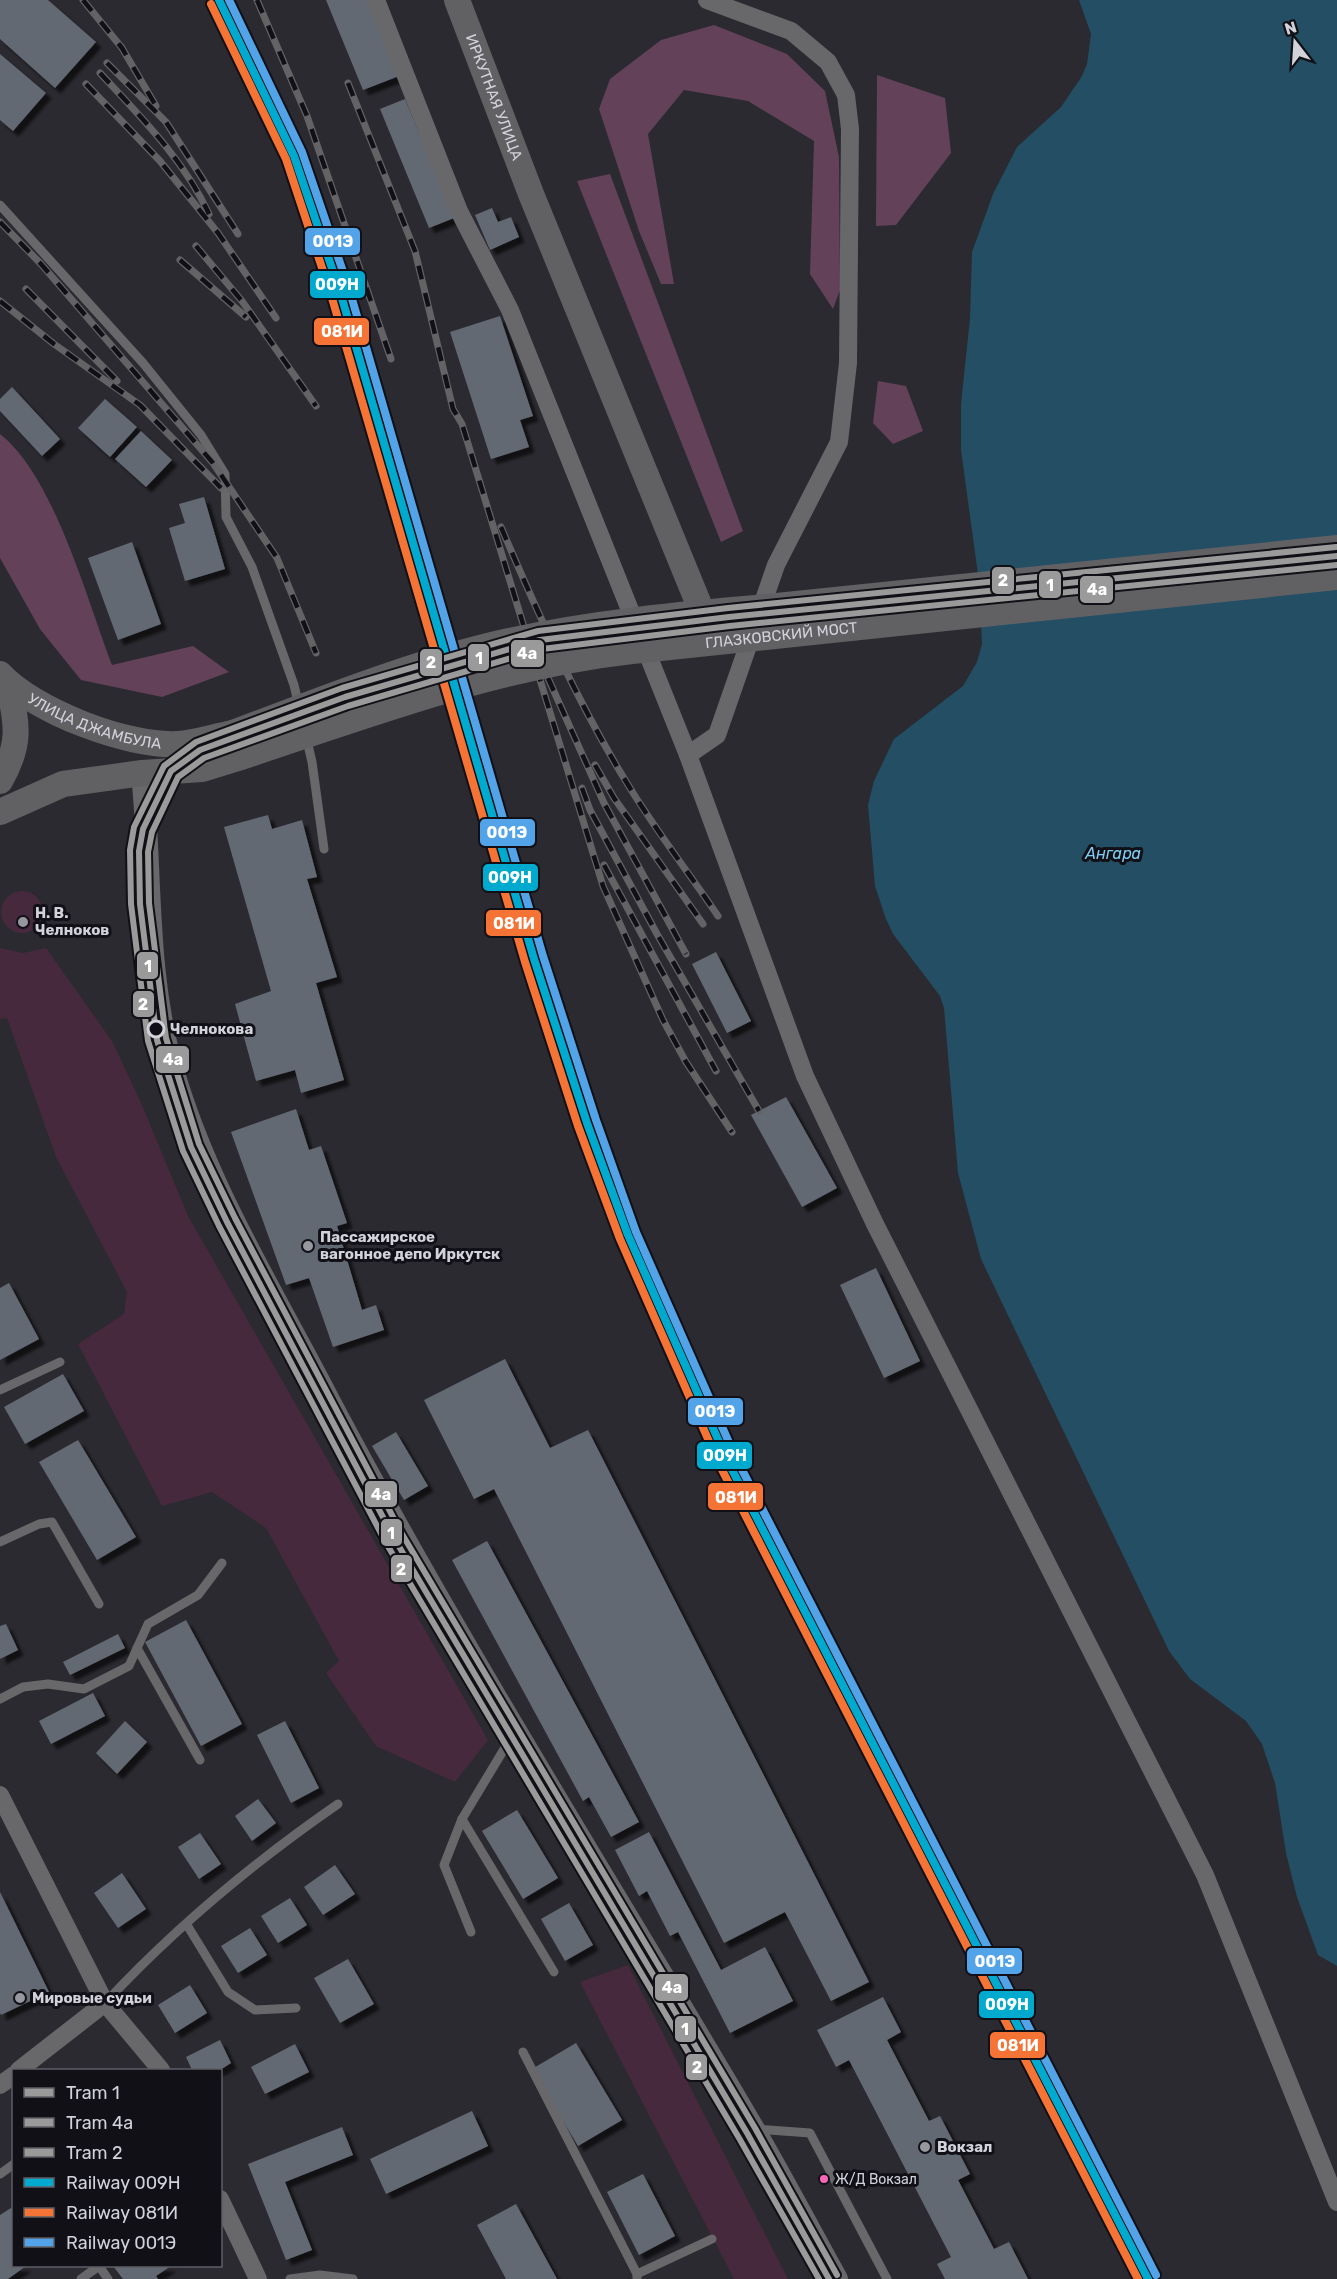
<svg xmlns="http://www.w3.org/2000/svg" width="1337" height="2279" font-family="Rubik,sans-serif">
<defs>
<filter id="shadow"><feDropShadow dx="5.5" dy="5.5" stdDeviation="1.5" flood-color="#0009"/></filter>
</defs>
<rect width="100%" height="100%" fill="#2a2a30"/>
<g fill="#47293e">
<circle cx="22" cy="912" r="21"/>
<path d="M0,948L23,953L46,948L112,1041L142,1105L188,1216L488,1740L455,1782L376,1746L326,1673L339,1661L266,1528L212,1492L162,1506L78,1344L124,1314L127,1292L56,1157L7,1018L0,1019Z"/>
<path d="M628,1965L788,2279H734L580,1982Z"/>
</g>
<g fill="#634259">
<path d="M714,25L787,54L825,91L839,157L840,290L833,309L810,274L814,141L748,101L684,90L648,134L674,284H661L639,231L599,109L610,79L661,40Z"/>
<path d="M877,75L945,98L951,153L896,225L876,226Z"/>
<path d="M610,174L743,531L721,542L577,181Z"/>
<path d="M878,381L906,386L923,431L893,444L873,423Z"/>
<path d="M0,434C54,476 87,600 112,665L193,646L229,672L162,697L81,680L40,629L0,558Z"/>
</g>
<path fill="#234e63" d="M1079,0H1337V1966L1318,1955L1297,1897L1286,1853L1275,1783L1262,1744L1246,1721L1190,1679L1169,1651L981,1259L958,1173L944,1008L940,996L893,934L886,919L875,886L868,805L874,781L894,739L963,686L977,662L982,644L979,582L961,450V404L970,318L972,252L993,194L1017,147L1061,107L1082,76L1087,64L1091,34Z"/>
<g fill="#646973" filter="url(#shadow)">
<path d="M0,0H48L96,42L55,88L0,39Z"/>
<path d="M326,0H369L399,76L363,90Z"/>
<path d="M0,54L46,93L13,131L0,120Z"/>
<path d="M405,99L454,218L429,228L380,109Z"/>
<path d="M492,208L498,222L511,217L519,237L490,250L475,215Z"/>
<path d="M500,316L533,416L520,420L529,447L491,459L450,332Z"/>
<path d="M12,387L60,439L42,456L0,411V399Z"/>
<path d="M105,399L137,427L110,457L78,428Z"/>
<path d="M141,431L172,460L146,487L115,459Z"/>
<path d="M204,497L225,569L185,581L169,528L185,523L179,504Z"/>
<path d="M132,542L161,624L118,640L88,558Z"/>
<path d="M268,815L272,829L302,820L317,877L307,879L337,977L316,983L344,1080L301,1093L295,1070L256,1081L235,1004L271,991L224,827Z"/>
<path d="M716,952L751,1021L727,1033L692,964Z"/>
<path d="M786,1097L837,1188L802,1207L751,1115Z"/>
<path d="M296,1109L309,1150L321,1146L347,1223L337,1226L362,1310L376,1305L384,1330L333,1347L309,1278L286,1285L231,1132Z"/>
<path d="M876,1268L920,1361L884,1378L840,1285Z"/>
<path d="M9,1283L39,1339L0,1360V1288Z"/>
<path d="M505,1359L550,1448L588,1430L869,1982L831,2001L785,1912L724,1943L494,1489L474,1499L424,1400Z"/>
<path d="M63,1374L84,1411L25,1444L4,1407Z"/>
<path d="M396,1432L428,1486L404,1500L372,1446Z"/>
<path d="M78,1440L136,1537L97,1560L39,1462Z"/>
<path d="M487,1541L639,1822L611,1837L589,1797L583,1801L452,1560Z"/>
<path d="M186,1620L242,1724L201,1746L145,1642Z"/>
<path d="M6,1624L18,1650L0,1659V1626Z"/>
<path d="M118,1634L125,1648L70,1675L63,1662Z"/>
<path d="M93,1693L105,1716L51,1744L39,1721Z"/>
<path d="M125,1721L147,1742L117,1774L96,1753Z"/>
<path d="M285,1721L319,1788L291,1803L257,1735Z"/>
<path d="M258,1799L276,1823L252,1841L235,1816Z"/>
<path d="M517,1810L558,1878L523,1899L482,1831Z"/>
<path d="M649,1832L721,1970L765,1947L793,2001L730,2033L678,1932L670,1936L647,1891L639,1896L615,1850Z"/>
<path d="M200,1833L221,1864L199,1879L178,1847Z"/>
<path d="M335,1865L355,1894L323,1915L304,1887Z"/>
<path d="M122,1873L146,1909L118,1928L94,1893Z"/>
<path d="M0,1892L49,1992L1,2015L0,2013Z"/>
<path d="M290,1898L307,1925L278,1943L261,1916Z"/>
<path d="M569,1903L593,1945L565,1961L541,1919Z"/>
<path d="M250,1928L267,1955L238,1973L221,1946Z"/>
<path d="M348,1959L374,2004L340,2023L314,1978Z"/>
<path d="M190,1985L207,2013L175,2033L158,2005Z"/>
<path d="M883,1997L901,2032L887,2040L929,2121L940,2116L970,2174L958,2180L994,2249L1009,2242L1028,2279H945L937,2264L951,2257L849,2060L836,2067L817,2030Z"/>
<path d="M220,2040L231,2063L220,2070H192L186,2057Z"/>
<path d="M576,2043L622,2120L578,2146L532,2069Z"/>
<path d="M295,2044L309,2072L265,2094L251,2067Z"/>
<path d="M472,2111L488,2146L386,2194L370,2159Z"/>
<path d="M342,2127L353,2155L285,2182L312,2250L286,2260L248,2164Z"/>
<path d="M643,2174L675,2236L639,2255L607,2192Z"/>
<path d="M516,2204L557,2279H506L477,2225Z"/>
<path d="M14,2206V2266H26L8,2279H0V2215Z"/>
<path d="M113,2266H171L156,2276L158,2279H123Z"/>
</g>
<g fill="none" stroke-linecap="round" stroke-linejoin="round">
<g stroke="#68676a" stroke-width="9">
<path d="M0,205L143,363L201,435L225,474L226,517L252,567L294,685L312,762L324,849"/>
<path d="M0,1390L60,1362"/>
<path d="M0,1542L39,1524L52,1522L99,1604"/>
<path d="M137,1648L200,1760"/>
<path d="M0,1699L23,1687L48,1684L84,1689L129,1666L148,1624L198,1595L222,1563"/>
<path d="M515,1731L462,1819L554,1972"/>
<path d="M462,1819L444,1865L471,1932"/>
<path d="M187,1925L228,1992L255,2010L296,2008"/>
<path d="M105,2003C174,1929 254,1862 338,1804"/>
<path d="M523,2052L637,2274V2279"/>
<path d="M756,2129L810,2133L887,2279"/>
<path d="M0,2174L14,2164"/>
<path d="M637,2274L712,2239"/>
<path d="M81,2279L99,2266L108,2279"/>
<path d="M290,2279L320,2275L353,2279"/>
</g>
<g stroke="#68676a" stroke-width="18">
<path d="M376,0L459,211L510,310L688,755L805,1076L875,1224L1205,1875L1337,2202"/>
<path d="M688,755L717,735L776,565L839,442L848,363L850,129L846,95L828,62L791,31L707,0"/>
<path d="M0,1795L105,2003L161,2070"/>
<path d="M19,2070L105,2003"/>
<path d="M0,2085L14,2075"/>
<path d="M220,2199L258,2279"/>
</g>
<path stroke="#68676a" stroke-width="22" d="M142,773C152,870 145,971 172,1066C205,1184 274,1293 330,1402C460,1648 610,1884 751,2124C781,2175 808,2227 837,2279"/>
<g stroke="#616164" stroke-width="26">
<path id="s1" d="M457,0L531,194L702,612"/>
<path d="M767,607L1337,548"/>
<path id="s2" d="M0,674C34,711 128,747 178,744C196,743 215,736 233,733"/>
<path d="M0,781C22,743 17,724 8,683"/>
<path d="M0,812L63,784L142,773L202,769L241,757"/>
</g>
<g stroke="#636366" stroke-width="7">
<g id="rail">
<path d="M83,0L122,48L156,106"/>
<path d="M257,0L307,116L391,359"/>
<path d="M107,63L166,122L238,234"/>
<path d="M100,73C140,116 184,160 209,214"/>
<path d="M348,83L415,251L453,409L462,424L603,886L663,1020L686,1062L732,1132"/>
<path d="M86,84L160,161L218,233L276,318"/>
<path d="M0,222L41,264L213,463L277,558L316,653"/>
<path d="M196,246L242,301L316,406"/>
<path d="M180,260L246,317"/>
<path d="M26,289L117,381"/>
<path d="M0,301L54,344L140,405L221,488"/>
<path d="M501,527C539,616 579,706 630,788C657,832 689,873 718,916"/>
<path d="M548,678L604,803L686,954"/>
<path d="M595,765L614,798L703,924"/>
<path d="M582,788L590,810L657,934L759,1111"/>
<path d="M604,865L716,1071"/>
</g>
</g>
<use href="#rail" stroke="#101016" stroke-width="4.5" stroke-dasharray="14" stroke-linecap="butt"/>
<g stroke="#616164" stroke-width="26">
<path d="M233,733C323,699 415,662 509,641C593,623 681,614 767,607"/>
<path id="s3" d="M241,757C369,715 497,666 632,651L1337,577"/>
</g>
<g stroke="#101016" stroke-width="12">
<path id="rail-1" d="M219,0L294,156L341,295L534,959L587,1123L628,1235L727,1460L1148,2279"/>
</g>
<g stroke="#101016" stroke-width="12">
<path id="rail-2" d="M211,4L286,159L332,298L525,962L578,1126L620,1239L719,1464L1138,2279"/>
</g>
<g stroke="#101016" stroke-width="12">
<path id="rail-3" d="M229,0L302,152L350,292L543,956L596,1120L636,1232L735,1456L1156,2275"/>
</g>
<use href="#rail-1" stroke="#00a9ce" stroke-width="8"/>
<use href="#rail-2" stroke="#f57335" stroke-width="8"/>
<use href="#rail-3" stroke="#53a3e8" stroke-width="8"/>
<g stroke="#101016" stroke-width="10">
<path id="tram-1" d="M829,2279L747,2133L394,1538L227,1222L191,1147L157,1040L140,904L139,851L143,829L171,771L200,750L345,697L540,640L729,617L1337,556"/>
</g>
<g stroke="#101016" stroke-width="10">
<path id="tram-2" d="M837,2275L755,2128L402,1534L235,1218L199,1144L166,1038L149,903L148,852L152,832L178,777L204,758L348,706L542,649L730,626L1337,565"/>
</g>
<g stroke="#101016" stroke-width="10">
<path id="tram-3" d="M819,2279L739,2138L386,1543L219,1226L183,1151L148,1041L131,904L130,850L134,827L164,766L196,742L342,688L538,631L728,608L1336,547"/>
</g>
<use href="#tram-1" stroke="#9a9a9a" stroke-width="6"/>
<use href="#tram-2" stroke="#9a9a9a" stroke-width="6"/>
<use href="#tram-3" stroke="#9a9a9a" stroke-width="6"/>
</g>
<g fill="#97979f" stroke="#101016" stroke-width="2">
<circle cx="23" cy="922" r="6"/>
<circle cx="308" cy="1246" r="6"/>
<circle cx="20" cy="1998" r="6"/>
<circle cx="925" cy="2147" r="6"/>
</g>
<circle fill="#101016" stroke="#d2d2db" stroke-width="3" cx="156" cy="1029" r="8"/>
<circle fill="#fa66b7" stroke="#101016" stroke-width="2" cx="824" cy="2179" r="5"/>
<g text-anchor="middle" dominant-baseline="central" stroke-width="6" stroke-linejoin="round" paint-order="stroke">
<g font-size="14" fill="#d2d2db" stroke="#101016" text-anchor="start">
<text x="835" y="2179">Ж/Д Вокзал</text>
</g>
<g font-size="15" fill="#d2d2db" stroke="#101016">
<text stroke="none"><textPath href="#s1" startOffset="104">ИРКУТНАЯ УЛИЦА</textPath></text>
<text stroke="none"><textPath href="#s3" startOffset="556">ГЛАЗКОВСКИЙ МОСТ</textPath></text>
<text stroke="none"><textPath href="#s2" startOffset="108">УЛИЦА ДЖАМБУЛА</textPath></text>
</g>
<g font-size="15" font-weight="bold" fill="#d2d2db" stroke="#101016" text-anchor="start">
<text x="35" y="913">Н. В.<tspan x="35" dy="17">Челноков</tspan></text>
<text x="320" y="1237">Пассажирское<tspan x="320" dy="17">вагонное депо Иркутск</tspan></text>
<text x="32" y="1998">Мировые судьи</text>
<text x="937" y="2147">Вокзал</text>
</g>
<g font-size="15" font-weight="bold" fill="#d2d2db" stroke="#101016" text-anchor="start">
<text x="170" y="1029">Челнокова</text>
</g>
<g font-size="16" font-style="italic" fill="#7fcbf2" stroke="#101016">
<text x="1113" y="853">Ангара</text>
</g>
</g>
<g stroke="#101016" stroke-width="2">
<rect x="304" y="227" width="57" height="29" rx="6" fill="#53a3e8"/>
<rect x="309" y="270" width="57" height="29" rx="6" fill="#00a9ce"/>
<rect x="313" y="317" width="57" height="29" rx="6" fill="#f57335"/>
<rect x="991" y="566" width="24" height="29" rx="6" fill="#9a9a9a"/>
<rect x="1038" y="570" width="24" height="29" rx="6" fill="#9a9a9a"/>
<rect x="1079" y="575" width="35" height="29" rx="6" fill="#9a9a9a"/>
<rect x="510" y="639" width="35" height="29" rx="6" fill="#9a9a9a"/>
<rect x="467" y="643" width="23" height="29" rx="6" fill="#9a9a9a"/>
<rect x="419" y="648" width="24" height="29" rx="6" fill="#9a9a9a"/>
<rect x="479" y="818" width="57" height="29" rx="6" fill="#53a3e8"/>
<rect x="482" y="863" width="57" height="29" rx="6" fill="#00a9ce"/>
<rect x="485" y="909" width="57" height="28" rx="6" fill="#f57335"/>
<rect x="136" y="951" width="23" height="29" rx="6" fill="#9a9a9a"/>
<rect x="132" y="990" width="23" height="28" rx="6" fill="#9a9a9a"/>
<rect x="155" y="1045" width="35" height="29" rx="6" fill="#9a9a9a"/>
<rect x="687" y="1397" width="57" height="29" rx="6" fill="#53a3e8"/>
<rect x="696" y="1441" width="57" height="29" rx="6" fill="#00a9ce"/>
<rect x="364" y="1480" width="34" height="28" rx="6" fill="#9a9a9a"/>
<rect x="707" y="1482" width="57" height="29" rx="6" fill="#f57335"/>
<rect x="380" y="1518" width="23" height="29" rx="6" fill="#9a9a9a"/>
<rect x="390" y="1554" width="23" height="29" rx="6" fill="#9a9a9a"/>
<rect x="966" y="1947" width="57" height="28" rx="6" fill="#53a3e8"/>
<rect x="654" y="1973" width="35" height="29" rx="6" fill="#9a9a9a"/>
<rect x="978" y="1990" width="57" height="29" rx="6" fill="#00a9ce"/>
<rect x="674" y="2015" width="23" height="28" rx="6" fill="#9a9a9a"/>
<rect x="989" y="2031" width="57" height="28" rx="6" fill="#f57335"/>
<rect x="685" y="2053" width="23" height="28" rx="6" fill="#9a9a9a"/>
</g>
<g font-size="16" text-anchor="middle" font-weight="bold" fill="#fff">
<text x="333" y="247">001Э</text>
<text x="337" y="290">009Н</text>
<text x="342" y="337">081И</text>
<text x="1003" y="586">2</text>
<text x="1050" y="591">1</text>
<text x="1097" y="595">4a</text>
<text x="527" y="659">4a</text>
<text x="479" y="664">1</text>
<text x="431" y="668">2</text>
<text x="507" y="838">001Э</text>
<text x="510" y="883">009Н</text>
<text x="514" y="929">081И</text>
<text x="148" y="972">1</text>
<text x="143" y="1010">2</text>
<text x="173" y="1065">4a</text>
<text x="715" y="1417">001Э</text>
<text x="725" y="1461">009Н</text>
<text x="381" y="1500">4a</text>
<text x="736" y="1503">081И</text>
<text x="391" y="1539">1</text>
<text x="401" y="1575">2</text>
<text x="995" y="1967">001Э</text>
<text x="672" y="1993">4a</text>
<text x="1007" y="2010">009Н</text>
<text x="685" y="2035">1</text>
<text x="1018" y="2051">081И</text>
<text x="697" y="2073">2</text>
</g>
<rect x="12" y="2069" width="210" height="198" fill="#101016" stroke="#5e5e65" stroke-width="1.5"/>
<rect x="24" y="2088" width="30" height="9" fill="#9a9a9a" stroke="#5e5e65" stroke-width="1.5"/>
<text x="66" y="2099" font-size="18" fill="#d2d2db">Tram 1</text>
<rect x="24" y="2118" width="30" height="9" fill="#9a9a9a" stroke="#5e5e65" stroke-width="1.5"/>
<text x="66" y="2129" font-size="18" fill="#d2d2db">Tram 4a</text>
<rect x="24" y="2148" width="30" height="9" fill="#9a9a9a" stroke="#5e5e65" stroke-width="1.5"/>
<text x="66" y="2159" font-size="18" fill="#d2d2db">Tram 2</text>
<rect x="24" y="2178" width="30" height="9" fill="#00a9ce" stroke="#5e5e65" stroke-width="1.5"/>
<text x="66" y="2189" font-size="18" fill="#d2d2db">Railway 009Н</text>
<rect x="24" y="2208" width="30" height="9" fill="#f57335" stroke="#5e5e65" stroke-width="1.5"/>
<text x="66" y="2219" font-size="18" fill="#d2d2db">Railway 081И</text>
<rect x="24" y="2238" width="30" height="9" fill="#53a3e8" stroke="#5e5e65" stroke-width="1.5"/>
<text x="66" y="2249" font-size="18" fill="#d2d2db">Railway 001Э</text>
<g transform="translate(1295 42) rotate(343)" stroke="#101016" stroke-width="4.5" paint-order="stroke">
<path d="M0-4.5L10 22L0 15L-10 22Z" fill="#d2d2db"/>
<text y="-9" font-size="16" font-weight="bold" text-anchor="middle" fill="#d2d2db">N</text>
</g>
</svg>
